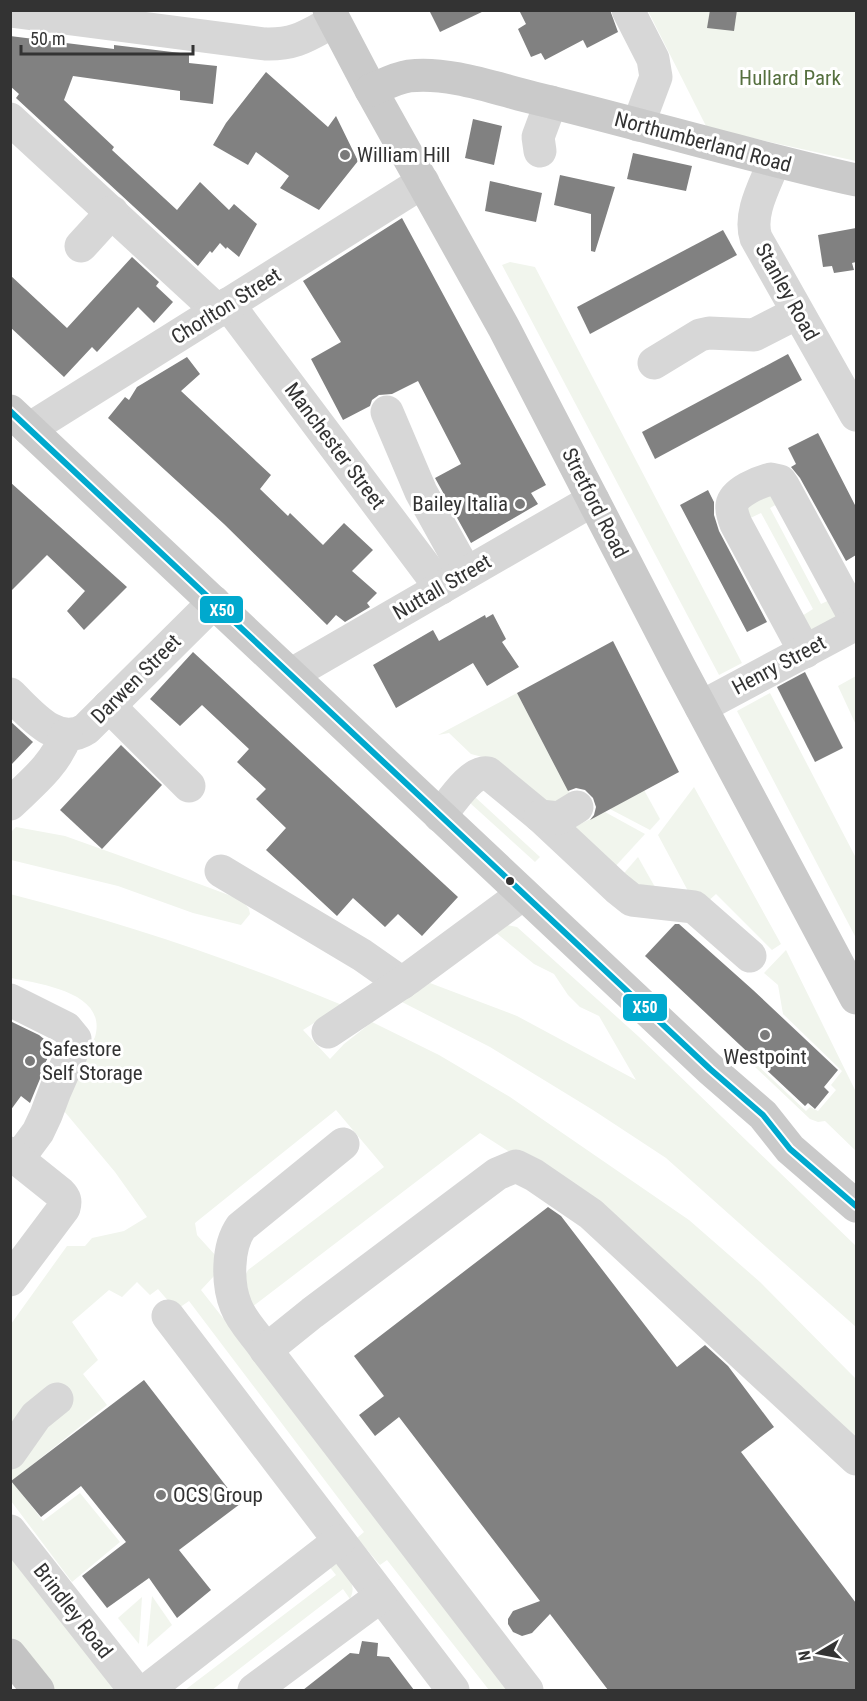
<svg xmlns="http://www.w3.org/2000/svg" width="867" height="1701" font-family="'Roboto Condensed',sans-serif">
<rect width="100%" height="100%" fill="#fff"/>
<g fill="#f1f5ed">
<path d="M648,11H856V161L707,128Z"/>
<path d="M510,262L535,267L742,663L719,675L502,265Z"/>
<path d="M767,490L786,499L770,508L821,604L838,596L847,613L803,637L794,621L813,609L761,513L742,522L740,504Z"/>
<path d="M856,676V725L838,686Z"/>
<path d="M517,693L572,797L549,809L490,759L471,754L449,733L438,735Z"/>
<path d="M770,693L856,858V938L737,711Z"/>
<path d="M694,787L781,944L772,950L716,894L704,905L688,891L658,835Z"/>
<path d="M644,790L660,819L650,830L610,809Z"/>
<path d="M475,797L540,857L535,862L470,803Z"/>
<path d="M605,812L645,834L612,870L573,832L576,826Z"/>
<path d="M16,827L65,836L202,885L242,900L249,909L250,914L241,925L193,913L118,886L11,860V832Z"/>
<path d="M638,857L660,896L619,879Z"/>
<path d="M10,894C124,923 234,960 342,1005L303,1030L330,1059L344,1044L372,1022L439,1055L510,1097L689,1220L760,1282L856,1379V1449L581,1198L480,1133L252,1307L242,1282L248,1270L384,1167L336,1110L195,1223L197,1235L216,1256L215,1275L201,1290L514,1690H489L387,1560L380,1565L357,1538L364,1532L189,1301L176,1310L158,1289L150,1295L137,1282L122,1297L109,1290L72,1322L98,1360L83,1374L107,1405L12,1481L43,1521L80,1493L120,1542L72,1582L11,1501V1324L67,1246H85L92,1238L124,1231L147,1217L115,1172L59,1105L95,1037C108,992 40,984 11,978Z"/>
<path d="M507,925L517,927L638,1036L856,1246V1327L666,1158L593,1110L490,1047L402,1002L430,983L517,1016L636,1080L599,1016L580,1007L568,995L554,974L534,964L495,932Z"/>
<path d="M786,950L856,1092V1151L825,1121L818,1122L810,1119L735,1048L737,1046L806,1111L810,1107L818,1111L836,1090L831,1085L842,1071L783,1014L778,985L764,973Z"/>
<path d="M10,1552L117,1690H54L11,1636Z"/>
<path d="M336,1562C346,1575 358,1583 350,1599L343,1589L212,1690H185L336,1575L328,1565Z"/>
<path d="M152,1596L172,1625L147,1647Z"/>
<path d="M142,1597L139,1644L118,1618Z"/>
</g>
<g fill="#818181">
<path d="M429,10H486L440,32Z"/>
<path d="M519,10H610L618,32L587,48L583,40L545,60L541,53L531,57L518,29L526,24Z"/>
<path d="M710,10H737L734,31L707,28Z"/>
<path d="M10,36L114,49V45L189,54V63L217,66L213,104L180,100V91L73,76L64,100L114,147L112,150L177,210L200,182L229,210L234,204L257,224L239,257L227,247L226,249L220,243L212,253L210,251L198,266L16,98L19,94L10,86Z"/>
<path d="M266,72L328,127L336,116L358,161L319,210L280,188L289,176L256,152L248,165L213,145L226,123Z"/>
<path d="M473,119L502,126L494,165L465,158Z"/>
<path d="M633,153L692,166L686,191L627,179Z"/>
<path d="M560,175L615,187L595,252L591,251V214L554,205Z"/>
<path d="M490,181L542,193L536,222L485,211Z"/>
<path d="M402,218L546,485L531,493L538,504L471,543L435,478L461,464L418,381L392,394L379,395L372,400L370,406L343,420L311,359L341,342L303,281Z"/>
<path d="M856,228V262L852,263L854,270L834,273L832,266L823,267L818,235Z"/>
<path d="M723,230L737,255L590,334L577,307Z"/>
<path d="M132,257L159,282L156,286L173,302L154,323L138,307L97,352L92,347L64,377L10,327V275L67,328Z"/>
<path d="M788,354L802,380L655,459L642,432Z"/>
<path d="M187,357L200,374L181,391L271,475L260,489L288,516L290,513L323,545L344,523L373,550L352,571L377,593L367,603L370,607L345,622L336,615L327,625L224,524L108,418L125,397L129,400L137,387Z"/>
<path d="M818,433L856,507V555L846,561L800,478L791,467L796,464L788,448Z"/>
<path d="M10,482L127,587L84,630L67,611L85,591L47,555L10,592Z"/>
<path d="M708,490L714,502V515L719,531L767,622L747,632L680,505Z"/>
<path d="M493,614L506,639L502,642L519,667L487,686L473,663L396,708L373,665L433,630L439,641L485,615L486,618Z"/>
<path d="M613,641L679,772L590,820L594,815L596,807L593,798L585,790L576,788L568,791L517,693Z"/>
<path d="M193,652L458,897L422,936L398,914L385,927L353,898L337,916L266,850L286,828L256,799L266,789L237,762L249,749L202,705L180,726L150,699Z"/>
<path d="M805,672L843,748L815,762L777,687Z"/>
<path d="M10,721L33,742L10,766Z"/>
<path d="M121,745L162,785L102,849L60,810Z"/>
<path d="M675,924H679L753,990L838,1070L824,1087L829,1092L815,1109L808,1103L805,1106L645,956Z"/>
<path d="M10,1021L39,1035L54,1047L40,1072L42,1074L30,1103L21,1096L10,1111Z"/>
<path d="M548,1207L561,1216L677,1367L705,1345L728,1366L774,1427L741,1452L856,1603V1690H608L550,1614L532,1633L522,1636L513,1632L508,1624V1619L513,1611L540,1601L399,1417L375,1436L359,1415L384,1396L354,1356Z"/>
<path d="M144,1380L240,1504L179,1550L211,1590L177,1618L149,1578L107,1608L82,1576L126,1542L81,1486L41,1517L11,1481Z"/>
<path d="M362,1641L378,1643L377,1656L389,1657L414,1690H303L350,1653L359,1654Z"/>
</g>
<g fill="none" stroke-linecap="round" stroke-linejoin="round">
<g stroke="#d7d7d7" stroke-width="33">
<path d="M628,10L653,59L656,77L638,125"/>
<path d="M10,11L265,44C296,45 308,35 334,21"/>
<path d="M10,119L218,311"/>
<path d="M540,151L538,137L551,102"/>
<path d="M774,162C765,185 748,214 756,238L856,415"/>
<path d="M81,246L112,212"/>
<path d="M228,304L441,588"/>
<path d="M654,363L700,335L709,333L754,335L797,313"/>
<path d="M387,412L421,492L466,573"/>
<path d="M29,429L423,182"/>
<path d="M805,652L736,524C734,519 731,511 732,505C734,492 759,482 771,479L780,481L784,487L856,620"/>
<path d="M292,674L593,500"/>
<path d="M10,694C30,713 57,748 86,729L214,602"/>
<path d="M109,706L189,786"/>
<path d="M701,707L856,624"/>
<path d="M10,804C32,783 56,764 66,735"/>
<path d="M440,816C450,804 472,769 488,773L540,816L617,888L632,900L694,907L750,956"/>
<path d="M540,816L559,818L577,807"/>
<path d="M221,871L362,955L402,983"/>
<path d="M10,1000L66,1028L75,1039L73,1050L55,1091L46,1115L38,1132L18,1159"/>
<path d="M328,1032L409,978L523,894"/>
<path d="M10,1153L60,1193C65,1198 66,1201 64,1208L10,1280"/>
<path d="M168,1316L453,1690"/>
<path d="M266,1350C257,1336 242,1322 236,1306C227,1284 227,1247 241,1227L343,1144"/>
<path d="M10,1453L36,1416L57,1399"/>
<path d="M10,1531L135,1690"/>
<path d="M147,1690L339,1541"/>
<path d="M254,1690L381,1596"/>
<path d="M527,1690L266,1350L312,1313L497,1174L516,1166L534,1175L591,1214L856,1459"/>
</g>
<g stroke="#cacaca" stroke-width="33">
<path d="M329,10L371,90L504,328L679,666L856,998"/>
<path d="M371,90C383,85 396,78 409,76C448,71 497,89 534,98C642,124 748,156 856,180"/>
<path d="M10,411L710,1069L763,1115L790,1149L856,1206"/>
</g>
<path stroke="#c4c4c4" stroke-width="33" d="M10,1655L38,1690"/>
<g stroke="#fff" stroke-width="10">
<path id="bus-1" d="M10,411L710,1069L763,1115L790,1149L856,1206"/>
</g>
<use href="#bus-1" stroke="#00a9ce" stroke-width="6"/>
</g>
<g fill="#7a7a7a" stroke="#fff" stroke-width="2">
<circle cx="345" cy="155" r="6"/>
<circle cx="520" cy="504" r="6"/>
<circle cx="765" cy="1035" r="6"/>
<circle cx="30" cy="1061" r="6"/>
<circle cx="161" cy="1495" r="6"/>
</g>
<circle fill="#333" stroke="#fff" stroke-width="2" cx="510" cy="881" r="5"/>
<g text-anchor="middle" dominant-baseline="central" stroke-width="6" stroke-linejoin="round" paint-order="stroke">
<g font-size="21" fill="#56703f" stroke="#fff">
<text x="790" y="78">Hullard Park</text>
</g>
<g font-size="21" fill="#333" stroke="#fff">
<text transform="translate(703 142) rotate(15)">Northumberland Road</text>
<text transform="translate(787 292) rotate(61)">Stanley Road</text>
<text transform="translate(226 306) rotate(-32)">Chorlton Street</text>
<text transform="translate(335 446) rotate(53)">Manchester Street</text>
<text transform="translate(595 503) rotate(63)">Stretford Road</text>
<text transform="translate(442 587) rotate(-30)">Nuttall Street</text>
<text transform="translate(779 665) rotate(-28)">Henry Street</text>
<text transform="translate(136 679) rotate(-45)">Darwen Street</text>
<text transform="translate(73 1611) rotate(52)">Brindley Road</text>
</g>
<g font-size="21" fill="#333" stroke="#fff" text-anchor="start">
<text x="357" y="155">William Hill</text>
<text x="508" y="504" text-anchor="end">Bailey Italia</text>
<text x="42" y="1049">Safestore<tspan x="42" dy="24">Self Storage</tspan></text>
<text x="765" y="1057" text-anchor="middle">Westpoint</text>
<text x="173" y="1495">OCS Group</text>
</g>
</g>
<g stroke="#fff" stroke-width="2">
<rect x="199" y="595" width="45" height="29" rx="6" fill="#00a9ce"/>
<rect x="622" y="993" width="46" height="29" rx="6" fill="#00a9ce"/>
</g>
<g font-size="16" text-anchor="middle" font-weight="bold" fill="#fff">
<text x="222" y="616">X50</text>
<text x="645" y="1013">X50</text>
</g>
<rect width="867" height="1701" fill="none" stroke="#333333" stroke-width="24"/>
<g transform="translate(819 1653) rotate(260)" stroke="#ffffff" stroke-width="4.5" paint-order="stroke">
<path d="M0-4.5L10 22L0 15L-10 22Z" fill="#333333"/>
<text y="-9" font-size="16" font-weight="bold" text-anchor="middle" fill="#333333">N</text>
</g>
<path d="M21 45v9h172v-9" fill="none" stroke="#333333" stroke-width="3"/>
<text x="30" y="45" font-size="18" fill="#333333" stroke="#ffffff" stroke-width="4.5" paint-order="stroke">50 m</text>
</svg>
